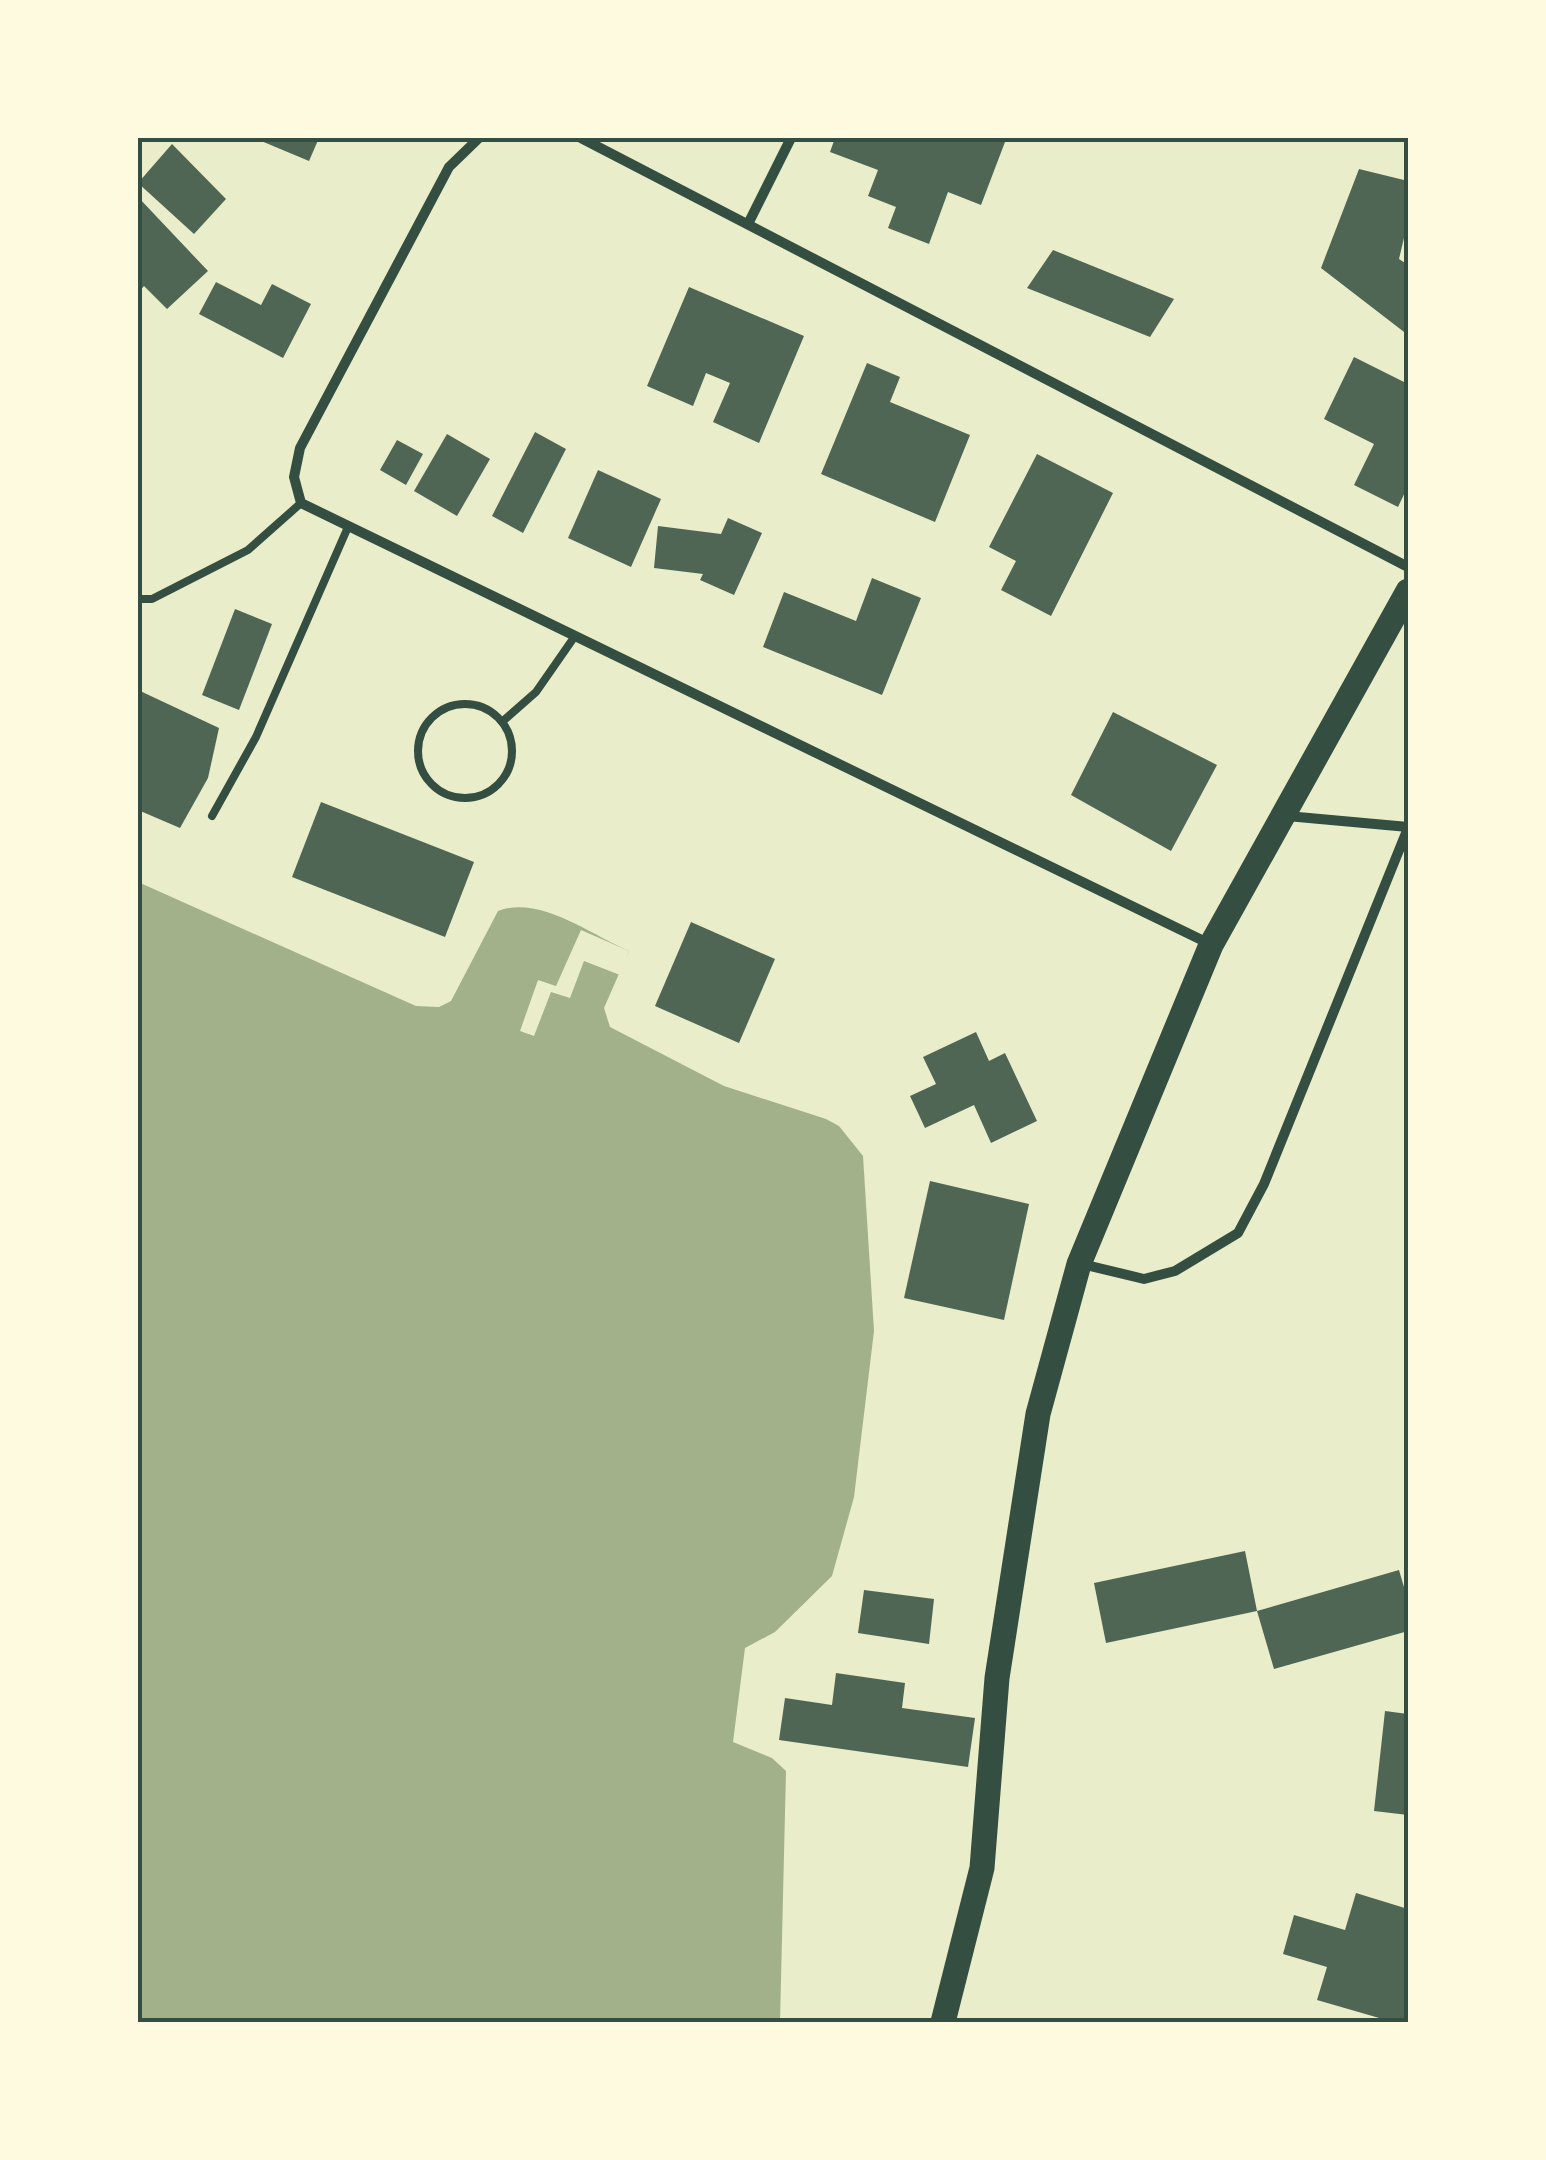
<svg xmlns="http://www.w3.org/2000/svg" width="1546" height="2160" font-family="'IBM Plex Serif',serif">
<rect width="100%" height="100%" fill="#e9edc9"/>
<path fill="#a3b18a" d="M138,882L416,1006L439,1007L451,1001L498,911C539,895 590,934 629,951L604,1008L610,1027L724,1086L826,1119L839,1126L863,1156L874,1331L854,1497L832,1576L775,1632L745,1648L733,1742L772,1758L786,1771L780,2022H138Z"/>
<path fill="#e9edc9" d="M581,930L629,951L620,975L584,961L570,998L551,992L534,1036L520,1031L538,980L556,986Z"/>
<g fill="#4f6655">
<path d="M254,138H319L309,161Z"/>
<path d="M835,138H992L1005,142L981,205L948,192L929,244L888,228L896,207L868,196L878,170L830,152Z"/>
<path d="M172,144L226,199L194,234L138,183Z"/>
<path d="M1359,169L1408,181V221L1399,259L1408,265V335L1321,268Z"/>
<path d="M138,197L208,271L167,309L144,286L138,293Z"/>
<path d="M1053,250L1174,299L1150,337L1027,288Z"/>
<path d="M216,282L261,305L272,284L311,304L283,358L199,314Z"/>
<path d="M689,287L804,336L759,443L713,422L730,383L706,373L693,406L647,386Z"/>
<path d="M1354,357L1408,384V486L1398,507L1354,485L1374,444L1324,419Z"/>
<path d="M867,363L900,377L890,402L970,435L935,522L821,474Z"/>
<path d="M535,432L566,449L523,533L492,516Z"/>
<path d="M447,434L490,459L457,516L414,491Z"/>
<path d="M397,440L423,454L406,485L380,470Z"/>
<path d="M1037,454L1113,493L1051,616L1001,590L1016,561L989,547Z"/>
<path d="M598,470L661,499L631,567L568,538Z"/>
<path d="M728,518L762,533L734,595L700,580L703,574L654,568L658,526L721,534Z"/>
<path d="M872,578L921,598L882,695L763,647L784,592L856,621Z"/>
<path d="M235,609L272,624L239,710L202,695Z"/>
<path d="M138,690L219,728L208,778L180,828L138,810Z"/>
<path d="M1113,712L1217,765L1171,851L1071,795Z"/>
<path d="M321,802L474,862L445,937L292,877Z"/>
<path d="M691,922L775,959L739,1043L655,1006Z"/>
<path d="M976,1032L989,1061L1005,1053L1037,1121L991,1143L974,1105L925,1128L910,1096L936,1084L923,1057Z"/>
<path d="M930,1181L1029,1204L1004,1320L904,1298Z"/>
<path d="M1245,1551L1257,1611L1106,1643L1094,1583Z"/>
<path d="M1399,1570L1408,1601V1631L1274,1669L1257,1611Z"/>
<path d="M864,1590L934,1599L929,1644L858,1633Z"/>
<path d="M836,1673L905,1683L902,1708L975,1718L968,1767L779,1740L785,1698L832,1705Z"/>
<path d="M1385,1711L1408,1714V1815L1374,1811Z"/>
<path d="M1356,1893L1408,1909V2022H1393L1317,2000L1327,1967L1283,1954L1294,1915L1345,1930Z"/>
</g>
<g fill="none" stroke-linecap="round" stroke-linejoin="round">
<g stroke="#344e41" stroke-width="8">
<path d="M138,599H152L248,550L301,503"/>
<circle cx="465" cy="751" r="47"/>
<path d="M503,721L536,692L575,636"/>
<path d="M212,816L256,737L348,527"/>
</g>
<g stroke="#344e41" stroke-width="10">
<path d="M479,138L449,167L300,448L294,477L301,503L1210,944"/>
<path d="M581,138L1408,567"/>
<path d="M748,224L791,138"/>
<path d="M1287,816L1408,827"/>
<path d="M1082,1264L1144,1279L1175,1271L1238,1233L1264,1184L1408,828"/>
</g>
<path stroke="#344e41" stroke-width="25" d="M943,2022L982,1868L997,1678L1038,1414L1079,1264L1211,945L1408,591"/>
</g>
<rect width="1546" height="2160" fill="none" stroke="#fefae0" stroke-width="280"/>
<rect x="140" y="140" width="1266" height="1880" fill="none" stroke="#344e41" stroke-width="4"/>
</svg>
